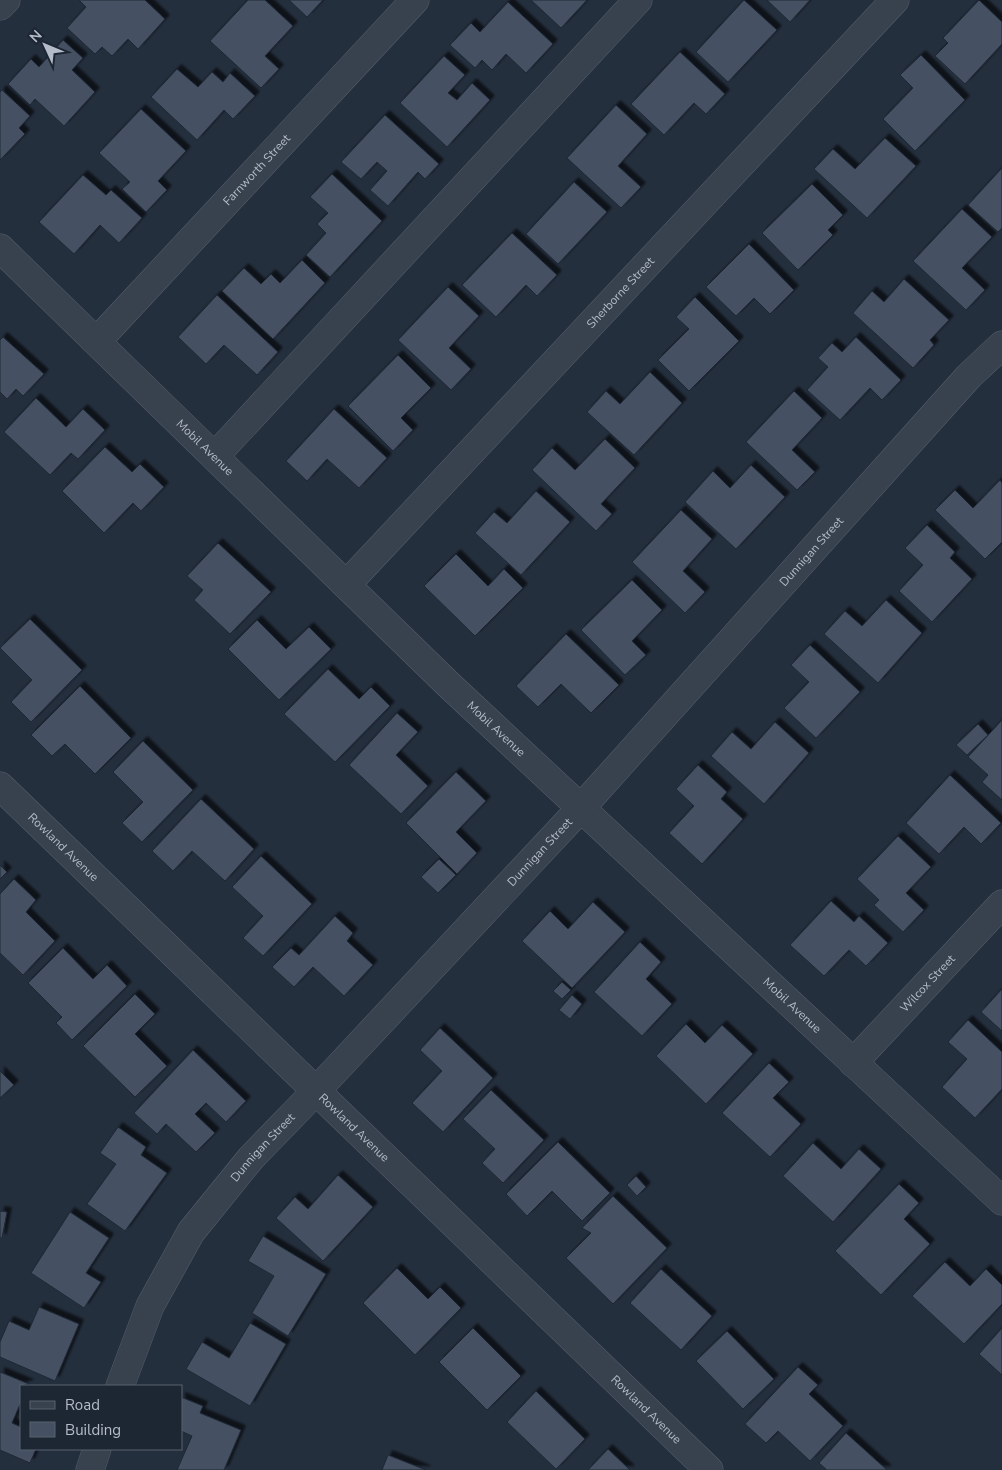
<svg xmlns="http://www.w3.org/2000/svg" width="1002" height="1470" font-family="'Nunito Sans',sans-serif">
<defs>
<filter id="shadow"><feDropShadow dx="4.5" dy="-4.5" stdDeviation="1" flood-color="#0009"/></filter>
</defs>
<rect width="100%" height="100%" fill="#242f3e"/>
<g fill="#455162" stroke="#1f2835" filter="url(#shadow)">
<path d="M79,0H145L165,19L138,49L128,39L112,56L102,47L95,54L67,28L86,7Z"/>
<path d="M248,0H265L293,26L265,56L279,69L261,88L210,41Z"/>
<path d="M289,0H323L307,17Z"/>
<path d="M531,0H587L561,28Z"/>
<path d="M744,0L777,30L728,82L696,52Z"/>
<path d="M767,0H810L790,22Z"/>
<path d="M979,0L1002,22V44L965,84L935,56L948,43L943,38Z"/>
<path d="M508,2L553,44L526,73L506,54L492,70L482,60L475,68L450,45L471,23L480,32Z"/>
<path d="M63,40L83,58L72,70L95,92L64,126L35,99L30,105L8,84L31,59L39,67Z"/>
<path d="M680,52L725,94L706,114L694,103L664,135L631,104Z"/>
<path d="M921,55L965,100L915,151L883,119L913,88L900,75Z"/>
<path d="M444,56L465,75L448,93L457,100L472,83L490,100L447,147L400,103Z"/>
<path d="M177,69L198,87L212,72L223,82L230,73L255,96L233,119L224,110L197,140L151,97Z"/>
<path d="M2,90L30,116L19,128L25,134L0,160V92Z"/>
<path d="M616,105L647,134L618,166L641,187L621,208L567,158Z"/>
<path d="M141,109L186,151L158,181L167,190L146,212L122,189L130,182L99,153Z"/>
<path d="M385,115L439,164L425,179L418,172L388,206L370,190L387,171L377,162L361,179L341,162Z"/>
<path d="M885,138L916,166L867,218L814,169L833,149L855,169Z"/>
<path d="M1002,168V228L998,232L968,205Z"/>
<path d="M332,174L382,221L330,277L306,255L326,233L317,224L328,213L310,197Z"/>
<path d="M83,175L106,195L111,190L142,218L119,243L100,225L74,254L39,222Z"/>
<path d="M574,182L607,212L558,264L526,234Z"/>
<path d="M812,184L843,215L828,230L833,235L798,270L762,233Z"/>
<path d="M962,209L992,237L962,268L985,290L966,310L913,261Z"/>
<path d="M512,233L557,275L537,296L526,285L496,317L462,285Z"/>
<path d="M749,244L794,290L770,314L754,298L736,316L706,287Z"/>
<path d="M302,260L325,283L273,339L222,291L244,268L261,284L271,274L280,283Z"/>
<path d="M904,279L949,320L930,340L934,345L913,368L853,313L872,291L884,302Z"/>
<path d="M448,287L479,316L449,348L471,369L451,390L398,340Z"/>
<path d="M217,295L278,352L257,375L224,345L206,364L178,337Z"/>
<path d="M695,297L739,341L689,391L658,360L689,329L676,317Z"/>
<path d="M3,337L44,374L23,396L16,389L7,399L0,392V340Z"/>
<path d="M856,337L901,380L882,400L870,388L840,420L807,390L828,367L818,358L832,343L842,352Z"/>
<path d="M398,355L431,388L401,418L413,430L393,451L348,406Z"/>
<path d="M650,372L682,403L634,455L587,412L606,391L620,404Z"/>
<path d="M794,391L822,418L792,450L815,472L797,490L746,442Z"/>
<path d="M36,398L66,427L83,409L105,430L78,459L71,453L50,475L4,432Z"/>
<path d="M334,409L387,458L359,488L327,459L307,481L286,461Z"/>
<path d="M605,439L635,468L601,504L612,514L596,531L532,470L552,448L575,470Z"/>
<path d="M105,447L132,472L140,464L164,487L141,511L133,503L104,533L62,491Z"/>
<path d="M751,465L785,497L736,549L685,502L713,471L730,488Z"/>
<path d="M1000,480L1002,483V542L985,559L935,510L955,490L973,508Z"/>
<path d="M536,491L570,522L521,575L475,533L494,512L507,523Z"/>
<path d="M681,510L712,539L683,571L705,592L685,613L632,562Z"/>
<path d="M927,525L955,552L950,558L972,579L932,622L899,591L923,565L905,548Z"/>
<path d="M218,543L271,592L230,634L194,600L203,590L187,576Z"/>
<path d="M456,554L488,586L504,569L523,588L475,636L424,586Z"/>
<path d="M632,580L662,610L632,641L646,655L625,675L581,630Z"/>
<path d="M886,600L922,633L878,683L824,634L845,611L862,626Z"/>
<path d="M30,619L82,670L31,722L11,702L32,680L0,648Z"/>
<path d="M257,620L286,649L309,627L331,649L279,700L228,649Z"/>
<path d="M566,634L619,685L591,713L561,684L538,707L516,686Z"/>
<path d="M810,645L860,692L816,738L784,708L809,682L791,665Z"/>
<path d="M328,669L359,699L371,687L390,706L335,762L284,714Z"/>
<path d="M80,686L131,738L95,774L65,744L52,756L31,735Z"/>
<path d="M397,713L418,732L396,755L428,786L401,814L349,765Z"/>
<path d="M1002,720V800L982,782L988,775L968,757Z"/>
<path d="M775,722L809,753L764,804L711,756L732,732L751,749Z"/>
<path d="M978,724L988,735L967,755L956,745Z"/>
<path d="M143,741L193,790L142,842L122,823L143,802L113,772Z"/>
<path d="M698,765L727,792L721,799L743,819L702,864L669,833L694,806L676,789Z"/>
<path d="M456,772L486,801L456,832L477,853L457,874L406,823Z"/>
<path d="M950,775L1001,823L981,844L964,827L939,854L906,823Z"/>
<path d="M201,799L254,849L225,881L192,851L173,871L152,851Z"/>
<path d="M898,836L931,867L906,893L924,910L903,932L874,905L879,900L857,879Z"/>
<path d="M261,856L312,904L263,956L243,938L263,916L232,887Z"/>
<path d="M439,859L456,875L438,893L421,877Z"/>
<path d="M0,865L7,872L0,879Z"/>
<path d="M14,879L36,900L26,912L55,941L23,975L0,953V894Z"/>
<path d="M831,901L854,922L859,916L888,943L866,966L849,950L824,976L790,945Z"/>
<path d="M593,902L625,932L572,988L522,941L550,911L568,929Z"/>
<path d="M335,916L353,933L347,941L373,965L344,996L313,967L294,987L272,967L291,948L299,955Z"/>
<path d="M640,942L661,962L646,979L672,1004L642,1036L594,992Z"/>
<path d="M63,948L93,979L107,965L127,986L72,1040L56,1023L62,1017L28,983Z"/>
<path d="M562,982L571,990L562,999L553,991Z"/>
<path d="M1002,989V1031L981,1012Z"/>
<path d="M135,994L155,1014L135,1034L167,1066L135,1097L83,1046Z"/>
<path d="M572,995L582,1004L570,1019L559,1010Z"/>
<path d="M968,1020L1002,1052V1089L975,1118L942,1087L967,1059L948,1042Z"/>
<path d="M686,1024L705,1043L722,1025L753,1054L706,1104L656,1056Z"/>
<path d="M440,1028L493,1078L443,1132L412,1103L442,1071L420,1050Z"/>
<path d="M193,1050L246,1101L226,1122L206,1103L195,1114L215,1133L196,1152L166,1124L157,1134L134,1113Z"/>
<path d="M769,1063L789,1082L773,1098L801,1124L770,1157L722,1113Z"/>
<path d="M0,1071L14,1085L0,1098Z"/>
<path d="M491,1090L544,1140L503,1183L482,1163L495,1149L463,1119Z"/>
<path d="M118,1127L146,1147L141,1155L167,1173L125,1231L87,1204L116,1164L100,1153Z"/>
<path d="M558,1142L610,1193L582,1221L552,1191L527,1216L506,1194Z"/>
<path d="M813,1143L841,1169L859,1149L881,1169L833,1222L783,1176Z"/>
<path d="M338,1175L373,1207L323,1261L276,1218L295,1197L308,1209Z"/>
<path d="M636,1176L646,1187L637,1196L627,1185Z"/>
<path d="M899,1184L919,1203L904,1219L930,1244L881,1295L835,1251Z"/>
<path d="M613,1196L667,1248L613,1304L566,1258L591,1233L582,1228Z"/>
<path d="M0,1211L7,1212L2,1238H0Z"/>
<path d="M70,1212L109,1238L86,1273L101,1282L84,1308L31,1273Z"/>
<path d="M263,1236L326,1274L288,1336L252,1313L274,1276L248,1261Z"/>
<path d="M945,1262L970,1286L986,1269L1002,1285V1304L964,1344L912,1296Z"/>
<path d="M397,1268L428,1299L440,1287L461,1308L415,1355L363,1303Z"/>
<path d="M661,1269L712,1316L681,1350L630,1303Z"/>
<path d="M39,1307L79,1324L55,1381L0,1357V1342L9,1321L29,1330Z"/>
<path d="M250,1323L286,1344L250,1406L186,1369L202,1342L229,1358Z"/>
<path d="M473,1328L521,1376L487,1410L439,1362Z"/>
<path d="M1002,1328V1375L979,1354Z"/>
<path d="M727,1331L774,1379L743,1409L696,1361Z"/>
<path d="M798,1367L818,1385L809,1394L843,1426L810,1461L778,1431L766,1443L745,1424Z"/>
<path d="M0,1372L29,1384L21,1386V1402L12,1423L21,1427V1449H36L30,1463L0,1450Z"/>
<path d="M536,1391L585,1439L556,1469L507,1422Z"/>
<path d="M181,1397L203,1406L200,1413L241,1430L224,1470H177L192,1436L181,1431Z"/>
<path d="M846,1433L887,1470H827L819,1463Z"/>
<path d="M608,1449L630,1470H588Z"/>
<path d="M388,1455L426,1470H382Z"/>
</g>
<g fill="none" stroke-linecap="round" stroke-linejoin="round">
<g stroke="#565f6c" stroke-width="29">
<g id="minor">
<path d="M0,6L6,0"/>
<path id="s1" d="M0,248L449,685L1002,1201"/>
<path id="s2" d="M97,341L415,0"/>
<path d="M215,456L638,0"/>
<path id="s3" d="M346,585L895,0"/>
<path id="s4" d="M0,786L709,1470"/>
<path id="s5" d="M853,1063L1002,904"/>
<path id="s6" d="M120,1386L150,1306L191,1232L251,1158L316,1091L580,809L969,376L1002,345"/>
<path d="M90,1470L97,1449"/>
</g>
</g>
<use href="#minor" stroke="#38414e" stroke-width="28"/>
</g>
<g text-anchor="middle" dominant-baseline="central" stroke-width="4.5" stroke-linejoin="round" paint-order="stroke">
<g font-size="12" fill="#b4bcc9" stroke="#1d2633">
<text stroke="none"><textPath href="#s2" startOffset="234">Farnworth Street</textPath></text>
<text stroke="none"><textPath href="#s3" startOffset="401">Sherborne Street</textPath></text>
<text stroke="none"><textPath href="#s1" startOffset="286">Mobil Avenue</textPath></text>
<text stroke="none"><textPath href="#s6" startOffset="1091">Dunnigan Street</textPath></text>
<text stroke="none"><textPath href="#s1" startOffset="691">Mobil Avenue</textPath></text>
<text stroke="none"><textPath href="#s4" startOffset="88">Rowland Avenue</textPath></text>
<text stroke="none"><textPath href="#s6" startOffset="686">Dunnigan Street</textPath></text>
<text stroke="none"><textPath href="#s5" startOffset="109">Wilcox Street</textPath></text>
<text stroke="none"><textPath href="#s1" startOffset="1096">Mobil Avenue</textPath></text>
<text stroke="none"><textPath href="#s4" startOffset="492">Rowland Avenue</textPath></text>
<text stroke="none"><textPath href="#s6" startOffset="281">Dunnigan Street</textPath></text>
<text stroke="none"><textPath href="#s4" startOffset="898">Rowland Avenue</textPath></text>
</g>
</g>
<rect x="20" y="1385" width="162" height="65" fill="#1d2633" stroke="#59626f"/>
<rect x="30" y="1401" width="25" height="8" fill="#38414e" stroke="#59626f"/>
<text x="65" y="1410" font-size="15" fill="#b4bcc9">Road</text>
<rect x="30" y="1422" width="25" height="15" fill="#455162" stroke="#59626f"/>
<text x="65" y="1435" font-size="15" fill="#b4bcc9">Building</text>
<g transform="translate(45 45) rotate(314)" stroke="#1d2633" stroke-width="4" paint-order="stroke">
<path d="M0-4L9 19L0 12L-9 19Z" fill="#b4bcc9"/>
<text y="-8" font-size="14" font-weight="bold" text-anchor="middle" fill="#b4bcc9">N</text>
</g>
</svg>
